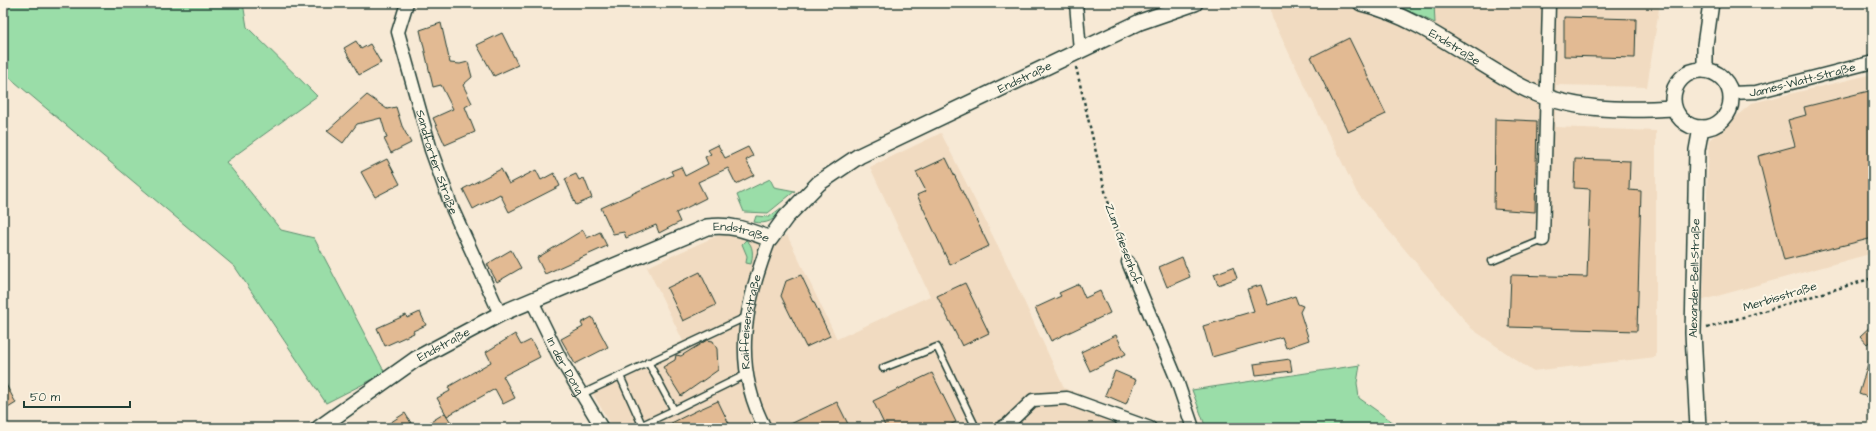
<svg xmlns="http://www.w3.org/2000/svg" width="1876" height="431" font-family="'Architects Daughter',sans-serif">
<rect width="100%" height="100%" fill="#f7e9d5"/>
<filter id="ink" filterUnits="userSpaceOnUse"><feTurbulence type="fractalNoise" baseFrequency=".025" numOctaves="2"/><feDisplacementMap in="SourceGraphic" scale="8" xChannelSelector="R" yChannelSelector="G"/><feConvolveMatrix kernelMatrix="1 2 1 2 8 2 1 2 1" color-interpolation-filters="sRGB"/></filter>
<g filter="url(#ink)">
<g fill="#f1dbc1">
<path d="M1270,3H1660L1647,87L1556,85L1555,127L1656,131V357L1532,371L1472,329L1357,193L1272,18Z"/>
<path d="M1873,74V253L1703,300L1709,140L1752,103Z"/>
<path d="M941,133L1005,260L1064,388L1148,423L1162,424L1164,428H613L590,389L683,341L647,267L719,235H737L766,247L787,235L837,339L930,296L870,167Z"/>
</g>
<g fill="#9adda8" stroke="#5c8d6e">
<path d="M3,3H243L247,27L317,96L226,162L281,230L314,238L385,373L326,403L235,267L3,72Z"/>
<path d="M1392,3H1434L1435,23Z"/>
<path d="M770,179L774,187L795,191L768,213L744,212L737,195Z"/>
<path d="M781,208L783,209C775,220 767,225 754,222L756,216L769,217Z"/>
<path d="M746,240C754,245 753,256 751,264L746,263L747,256L742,244Z"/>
<path d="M1360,365L1357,383L1359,398L1401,428H1206L1192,390Z"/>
</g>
<g fill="#e2ba93" stroke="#1f3d34">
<path d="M1564,17L1636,19L1635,58L1564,56Z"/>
<path d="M441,23L450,63L460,64L468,62L472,77L463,85L472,103L465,107L475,132L445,145L433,118L453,109L441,85L433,87L420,30Z"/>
<path d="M502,33L518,65L494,76L477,45Z"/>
<path d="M1349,38L1386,114L1348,132L1311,57Z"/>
<path d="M356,41L361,49L370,44L381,63L359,75L344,48Z"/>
<path d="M1873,90V238L1784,260L1758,156L1795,146L1788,120L1806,115L1804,107Z"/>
<path d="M367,95L387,109L396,107L402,126L411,143L391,153L384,139L387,138L381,118L357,124L343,143L327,131Z"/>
<path d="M1495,119L1537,121L1535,212L1494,209Z"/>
<path d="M718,145L725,158L748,147L753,156L746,160L754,175L736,184L728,168L698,182L706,198L676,213L680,222L659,233L656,225L626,238L624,232L613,234L601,208L673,175L671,171L681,167L685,176L708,164L705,157L711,154L708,150Z"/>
<path d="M946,158L989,246L950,265L917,195L926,191L916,172Z"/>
<path d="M387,159L400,184L375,197L361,172Z"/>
<path d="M1575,159L1630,161L1629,190L1641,191L1637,331L1509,327L1511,275L1587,277L1590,189L1574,188Z"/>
<path d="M501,169L509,184L536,170L541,180L554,173L560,186L509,212L500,194L473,209L463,189Z"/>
<path d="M576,174L579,180L584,178L592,198L576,205L565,179Z"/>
<path d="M583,230L587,238L600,232L607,246L545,274L537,258Z"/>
<path d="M511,250L521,268L497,282L487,264Z"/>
<path d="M1182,257L1190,277L1167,287L1159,267Z"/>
<path d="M1233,267L1237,278L1218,285L1214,274Z"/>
<path d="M700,272L716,305L683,321L667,288Z"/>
<path d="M801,275L830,336L806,347L781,296L786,281Z"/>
<path d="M965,283L989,333L962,346L937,296Z"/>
<path d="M1079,284L1085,298L1100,291L1110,313L1051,341L1035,308L1061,296L1059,293Z"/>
<path d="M1261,285L1268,305L1295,296L1298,304L1303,306L1300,312L1309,340L1286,348L1282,337L1212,357L1203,326L1254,311L1247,289Z"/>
<path d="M420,312L426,325L413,331L414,333L385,346L377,328L406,315L407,318Z"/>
<path d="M592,317L608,347L575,364L561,339L583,327L581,323Z"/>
<path d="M1873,324V339L1867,344L1860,336Z"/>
<path d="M515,334L521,345L531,340L540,357L503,376L515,398L503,404L495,389L447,416L437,398L450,391L448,387L491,362L486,352Z"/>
<path d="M1116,335L1126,354L1090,371L1081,352Z"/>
<path d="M707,340L713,341L717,349L718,370L681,396L663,367L675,360L676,355L681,356Z"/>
<path d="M1870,357H1873V399L1859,394Z"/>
<path d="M1290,359L1292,371L1256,375L1254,364Z"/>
<path d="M1115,371L1136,380L1126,404L1105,395Z"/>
<path d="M932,373L956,422L943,428H886L873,401Z"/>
<path d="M3,379L16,403L3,411Z"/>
<path d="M718,401L731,428H661L698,410Z"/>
<path d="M837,402L850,428H782Z"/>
<path d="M405,413L414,428H382Z"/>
<path d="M445,413L452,424L445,428H421Z"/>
</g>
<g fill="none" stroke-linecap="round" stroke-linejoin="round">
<g stroke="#1f3d34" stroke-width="9">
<g id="service">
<path d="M1492,261L1543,240"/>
<path d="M648,362L674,410L747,374"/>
<path d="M883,368L937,347L976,428"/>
<path d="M620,376L642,425L674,410"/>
<path d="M582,394L746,317"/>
<path d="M1117,417L1122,428"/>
</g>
</g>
<g stroke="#1f3d34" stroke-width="15">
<g id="minor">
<path id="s1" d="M407,3L398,32L431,150L452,208L500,314"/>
<path d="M1076,3L1080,51"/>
<path id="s2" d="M1731,93L1756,92L1873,62"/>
<path d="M1543,240L1549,3"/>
<path d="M1128,262L1175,375L1193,428"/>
<path id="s3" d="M532,301L561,360L602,428"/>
<path id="s4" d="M765,428C731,364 745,303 770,239"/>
<path d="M1001,428L1008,424L1033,400L1067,398L1150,428"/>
</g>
</g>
<g stroke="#1f3d34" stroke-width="18">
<g id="tertiary">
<path id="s5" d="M1361,3C1420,17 1469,59 1522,87C1569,111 1622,111 1674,108"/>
<circle cx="1702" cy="99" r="29"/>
<path d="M1705,70V45L1711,3"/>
<path id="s6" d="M319,428L416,359L500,314L707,227C732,224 747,230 770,239L786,217L819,183L859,156L1140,22L1195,3"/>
<path id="s7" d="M1698,428L1693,333L1697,150L1701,128"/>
</g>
</g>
<g stroke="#1f3d34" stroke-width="2.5" stroke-dasharray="3 3" stroke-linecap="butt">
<path d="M1076,67L1106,195L1124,252"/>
<path d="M1707,328L1873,278"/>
</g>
<use href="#service" stroke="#fcf5e5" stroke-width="6"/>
<use href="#minor" stroke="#fcf5e5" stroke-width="12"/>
<use href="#tertiary" stroke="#fcf5e5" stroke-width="15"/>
</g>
</g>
<g text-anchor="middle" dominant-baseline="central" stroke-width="4" stroke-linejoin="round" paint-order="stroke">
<g font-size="12" fill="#1f3d34" stroke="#fcf5e5">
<text stroke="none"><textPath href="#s5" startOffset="104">Endstraße</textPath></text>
<text stroke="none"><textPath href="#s6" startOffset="810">Endstraße</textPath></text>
<text stroke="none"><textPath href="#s2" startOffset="73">James-Watt-Straße</textPath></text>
<text stroke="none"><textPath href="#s1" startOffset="166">Sandforter Straße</textPath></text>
<text stroke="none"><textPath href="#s6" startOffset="474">Endstraße</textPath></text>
<text transform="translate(1123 244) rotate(70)">Zum Giesenhof</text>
<text stroke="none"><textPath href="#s7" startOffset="150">Alexander-Bell-Straße</textPath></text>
<text transform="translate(1780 297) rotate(-17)">Merbisstraße</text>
<text stroke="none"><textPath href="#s4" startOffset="110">Raiffeisenstraße</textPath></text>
<text stroke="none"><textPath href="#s6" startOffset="150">Endstraße</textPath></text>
<text stroke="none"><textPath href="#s3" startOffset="73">In der Dong</textPath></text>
</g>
</g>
<rect width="1876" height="431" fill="none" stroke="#fcf5e5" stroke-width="16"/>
<rect x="8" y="8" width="1860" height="415" fill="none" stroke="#1f3d34" stroke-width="1.5" filter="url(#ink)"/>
<path d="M24 401v6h106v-6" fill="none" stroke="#1f3d34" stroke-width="2"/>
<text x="30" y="401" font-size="12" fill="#1f3d34" stroke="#fcf5e5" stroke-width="3" paint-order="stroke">50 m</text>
</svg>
